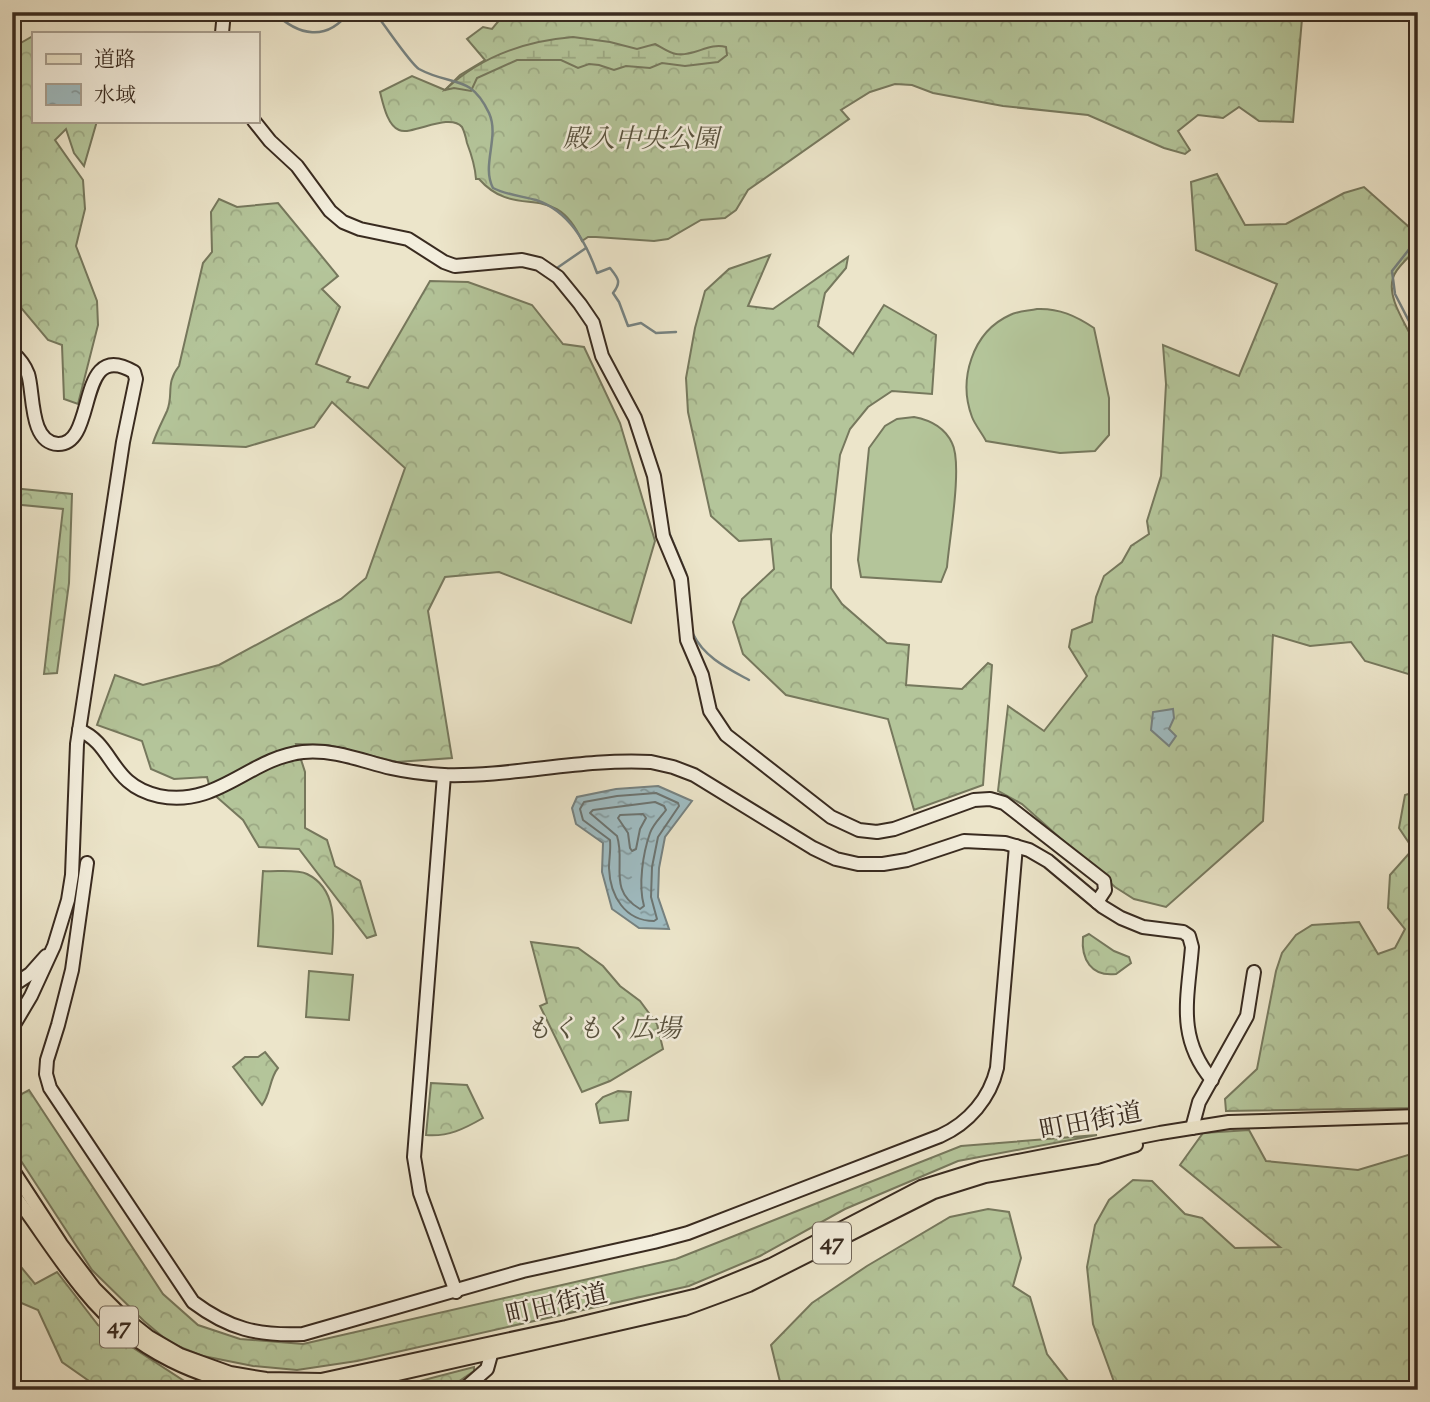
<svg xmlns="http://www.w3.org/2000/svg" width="1430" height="1402" font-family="'Sorts Mill Goudy','Noto Serif JP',serif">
<defs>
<pattern id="forest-crowns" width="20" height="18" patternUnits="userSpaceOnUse" patternTransform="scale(1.75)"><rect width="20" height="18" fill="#b4c59a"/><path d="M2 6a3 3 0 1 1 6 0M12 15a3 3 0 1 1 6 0" fill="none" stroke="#9ca984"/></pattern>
<pattern id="wetland-marsh" width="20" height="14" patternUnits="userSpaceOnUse" patternTransform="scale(1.75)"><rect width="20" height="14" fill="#b4c59a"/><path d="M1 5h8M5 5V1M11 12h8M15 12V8" fill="none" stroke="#9ca984"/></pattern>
<pattern id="water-ripples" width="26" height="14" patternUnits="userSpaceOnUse" patternTransform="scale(1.75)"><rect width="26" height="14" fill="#9fbcc2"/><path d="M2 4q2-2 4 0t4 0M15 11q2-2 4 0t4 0" fill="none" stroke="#83999d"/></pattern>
</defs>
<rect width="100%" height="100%" fill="#ece5ca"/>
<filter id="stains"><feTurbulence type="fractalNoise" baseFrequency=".00286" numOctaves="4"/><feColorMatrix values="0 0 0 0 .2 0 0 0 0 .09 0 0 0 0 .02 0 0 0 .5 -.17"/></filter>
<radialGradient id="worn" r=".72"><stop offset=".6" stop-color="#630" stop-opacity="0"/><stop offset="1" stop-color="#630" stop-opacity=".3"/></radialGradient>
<g fill="#b4c59a" stroke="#76785d" stroke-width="2">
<path d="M1037,309C1059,308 1076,316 1094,328L1109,398V435L1095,451L1060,453L986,441C982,433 975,425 972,417C958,380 972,332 1010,315C1018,311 1028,311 1037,309Z"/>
<path d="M914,417C930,420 945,428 952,443C963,464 949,541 947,567L941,582L861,577L858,560L869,448L885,426L897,419Z"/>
<path d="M263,871C276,872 297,869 307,874C338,889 334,926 332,954L258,946Z"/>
<path d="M309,971L353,975L349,1020L306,1017Z"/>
</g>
<g fill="url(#forest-crowns)" stroke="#76785d" stroke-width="2">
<path d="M506,12H1344L1337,16L1302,19L1293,122L1259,121L1239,107L1223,118L1198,115L1178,131L1190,150L1185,154L1164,148L1088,115L1003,106L933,93L912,85L895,84L870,92L841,110L849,119L748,190L736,210L725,218L701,220L668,239L654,241L596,237H588L582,241C554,178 517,222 479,179H476C475,165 472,156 467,143C466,138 464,131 462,127C449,112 412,136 399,130C387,125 383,103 380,92L412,76L445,90L460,75L485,60L467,39L483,27L492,29Z"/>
<path d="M33,36V121H97L84,166L74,153L66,129L55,140L83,180L85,209L76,246L97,301L98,325L78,404L64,399L62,345L48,340L12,297V48Z"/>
<path d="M1217,174L1245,225L1286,224L1344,193L1364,187L1418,235C1418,257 1398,261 1393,278C1387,297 1404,321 1412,338L1418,334V677L1365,661L1351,642L1310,646L1273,635L1263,821L1166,907L1134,899L1115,887L1022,804L998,791L1008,706L1044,731L1087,676L1069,647L1072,630L1092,622L1096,597L1104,576L1122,562L1131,546L1149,534L1147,521L1161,476L1166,384L1163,345L1239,376L1277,284L1196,250L1191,182Z"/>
<path d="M219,199L237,207L278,203L338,276L322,289L340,307L316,364L350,377L347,382L368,388L430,281L468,282L532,305L563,344L584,347L620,423L655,541L631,623L499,572L445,577L428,611L452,758L397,762L328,745L296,744L305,772V828L327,840L335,866L360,881L376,935L367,938L299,849L259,847L243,820L211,792L207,777L174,779L151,769L142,741L97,725L115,675L143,685L219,665L341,599L366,578L405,468L332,402L314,427L246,447L153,443C157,431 162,422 167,411C174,394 165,384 179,366L203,263L212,252L211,212Z"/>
<path d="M770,255L748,306L773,309L848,257L846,268L825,293L818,326L853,354L884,305L936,335L932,394L892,391L868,407L850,429L840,455L831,535V588L842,604L887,643L909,645L906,685L962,689L988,663L992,665L983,785L914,810L888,719L786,695L743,654L733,622L742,599L774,569L771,539L739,541L711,516L688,412L686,378L695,328L705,291L729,269Z"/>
<path d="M12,488L72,494L69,583L57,673L44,674L63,509L12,504Z"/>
<path d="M1418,791V1108L1226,1111L1225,1099L1257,1069L1276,971L1282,953L1296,935L1312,925L1359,922L1378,954L1395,948L1405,929L1388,908L1390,875L1413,849L1399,828L1405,795Z"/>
<path d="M1089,934L1114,951L1129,957L1131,963L1116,974C1091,977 1081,959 1083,937Z"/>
<path d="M531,942L578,948L603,966L620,986L640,1001L657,1024L663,1049L610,1081L582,1092L540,1006L547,1003Z"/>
<path d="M265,1052L278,1068C269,1079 271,1094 262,1105L233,1067L245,1057H258Z"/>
<path d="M431,1083L467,1085L483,1118C464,1129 448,1137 426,1135Z"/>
<path d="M29,1090L163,1294L198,1325L240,1339L303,1344L676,1259L961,1146L1097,1135L958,1161L845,1209L760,1256L689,1286L357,1361L297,1370L253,1366L203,1356L170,1343L144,1321L92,1270L12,1147V1099Z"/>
<path d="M618,1091L631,1092L628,1120L600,1123L596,1104L603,1097Z"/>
<path d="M1249,1130L1266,1161L1358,1170L1418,1152V1390H1117L1093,1324L1087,1267L1095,1225L1109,1200L1133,1180L1152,1181L1185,1214L1202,1218L1235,1248L1280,1247L1180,1165L1203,1133Z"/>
<path d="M988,1209L1009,1212L1021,1258L1013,1286L1030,1297L1047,1354L1068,1381L1069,1390H782L771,1345L812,1303L867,1266L950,1217Z"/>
<path d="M12,1256L35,1284L57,1272L98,1325L189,1384L212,1390H102L62,1362L38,1310L12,1299Z"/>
<path d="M474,1367V1371L452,1386L434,1390H385Z"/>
</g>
<path fill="url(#wetland-marsh)" stroke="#76785d" stroke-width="2" d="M573,37L610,42L637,49L655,44C661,47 669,53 676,54C694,57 709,42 726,47L727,55L718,62L685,66L662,63L650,68L626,66L614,70L599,65L589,64L578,68L561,60H517L477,78L471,91L454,88L445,90C481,56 524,41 573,37Z"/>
<g fill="url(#water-ripples)" stroke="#768281" stroke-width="2">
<path d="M1173,709L1174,718L1169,729L1176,736L1169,746L1151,730L1153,712Z"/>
<path d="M658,786L692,801L665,837L659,868L658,897L669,929L639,928L612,909L602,872L603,843L576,824L572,808L577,797L616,789Z"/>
</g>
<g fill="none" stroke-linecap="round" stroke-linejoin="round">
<g stroke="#6c7471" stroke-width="2">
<path d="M656,793L678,803L679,806L658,837L652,867L651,897L657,919L654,921C625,921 610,896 609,868C609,859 611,850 610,840L583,820L580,809L584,802L617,796Z"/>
<path d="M655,802L664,806L666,810C661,817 653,824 650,833C643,853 638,885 644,906L640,909C607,890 626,863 617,836L590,813L593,810Z"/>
<path d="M643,814L646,818L640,829L636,849L632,851L630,848L628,833L618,818L620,815Z"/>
</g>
<g stroke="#768281" stroke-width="2.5">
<path d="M274,12C298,36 327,42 349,12"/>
<path d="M370,12L378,17C387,28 410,63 419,69C452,87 470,73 489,113C500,137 481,165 493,188C507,195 522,196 536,200C569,211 586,242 597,273L610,268C618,278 622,282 613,293L619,302L628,326L641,323L656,333L676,332"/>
<path d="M561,273L557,268L586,248"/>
<path d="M586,302L594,314"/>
<path d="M1413,329L1395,294L1392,271L1418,238"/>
<path d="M622,381L637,408"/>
<path d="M668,530L686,573L689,600"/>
<path d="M693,634C704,657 727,668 749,680"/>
</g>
<g stroke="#392b20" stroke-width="16">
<g id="secondary">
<path d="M222,33L224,12"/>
<path d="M254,121L270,141L297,166L330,211L343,222L360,229L408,239L444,262L455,266L522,260L539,264L558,277L580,304L593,323L602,356L635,418L654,476L663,536L681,579L687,640L702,675L710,711L726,735L831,817L859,830L877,832L894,829L974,800L990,799L1004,803L1104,881L1105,890L1097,902"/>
<path d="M12,352C19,358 25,366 28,374C34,392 29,443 58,444C98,445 75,337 134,372L136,379L123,442L77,744L72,875L68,900L54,946L31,996L12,1028"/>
<path d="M79,730C115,745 109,785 159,796C217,808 249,758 303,752C334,749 362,761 391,768C409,772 426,774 444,775C513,777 582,758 651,762L673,767L694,775L813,848L836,859L858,864H883L907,860L964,841L1005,843L1029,850L1048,861L1103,907L1121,918L1143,927L1183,932L1189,936L1192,947C1188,998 1176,1037 1212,1080"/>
<path d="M444,775L414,1157L420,1193L456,1292"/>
<path d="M87,863L72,970L58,1025L47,1060L46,1074L50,1088L193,1302C229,1329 258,1336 303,1334L523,1271L654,1242L688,1233L940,1136C969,1123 990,1098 997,1068L1016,846"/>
<path d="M12,986L30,974L46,956"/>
<path d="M1192,1128L1199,1102L1247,1016L1254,972"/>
<path d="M463,1390L487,1369L494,1344"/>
</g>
</g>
<g stroke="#392b20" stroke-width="16">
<g id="primary">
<path d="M12,1169L61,1244L95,1289L120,1314L149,1337L180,1355L230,1373L266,1379L321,1380L566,1327L698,1295L771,1265L921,1187L982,1168L1160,1133L1229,1122L1418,1116"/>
<path d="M12,1192C37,1225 59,1261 85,1292C132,1350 203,1384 277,1390"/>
<path d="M314,1390L345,1386L684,1309L749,1285L934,1192L985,1176L1097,1157L1136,1145"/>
</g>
</g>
<use href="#secondary" stroke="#f3eedd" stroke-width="12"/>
<use href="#primary" stroke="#ece5ca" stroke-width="12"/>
</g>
<g text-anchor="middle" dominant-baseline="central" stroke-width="5" stroke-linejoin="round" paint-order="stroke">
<g fill="#f3eedd" stroke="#716659" stroke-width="2">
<rect x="813" y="1222.5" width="38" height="41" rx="5"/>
<rect x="100" y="1306.5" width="38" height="41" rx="5"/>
</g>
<g font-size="24" font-weight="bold" fill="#392b20">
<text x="832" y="1243">47</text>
<text x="119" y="1327">47</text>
</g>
<g font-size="26" font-style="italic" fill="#58523e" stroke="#f3eedd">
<text x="641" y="140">殿入中央公園</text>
<text x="603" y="1030">もくもく広場</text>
</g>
<g font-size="26" fill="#392b20" stroke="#f3eedd">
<text transform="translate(1091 1123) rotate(-11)">町田街道</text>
<text transform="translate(557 1306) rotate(-13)">町田街道</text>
</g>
</g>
<rect width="1430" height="1402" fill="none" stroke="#ece5ca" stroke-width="42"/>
<rect x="14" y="14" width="1402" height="1374" fill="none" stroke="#392b20" stroke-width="3.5"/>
<rect x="21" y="21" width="1388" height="1360" fill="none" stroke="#392b20" stroke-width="2"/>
<rect x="32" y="32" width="228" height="91" fill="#f3eedd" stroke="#a9a091" stroke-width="2"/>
<rect x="46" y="54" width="35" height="10" fill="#ece5ca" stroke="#a9a091" stroke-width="2"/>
<text x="94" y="66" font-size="21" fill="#392b20">道路</text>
<rect x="46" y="84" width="35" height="21" fill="url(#water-ripples)" stroke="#a9a091" stroke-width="2"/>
<text x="94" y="102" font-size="21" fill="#392b20">水域</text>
<rect width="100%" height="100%" filter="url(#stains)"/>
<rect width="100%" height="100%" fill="url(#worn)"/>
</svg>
